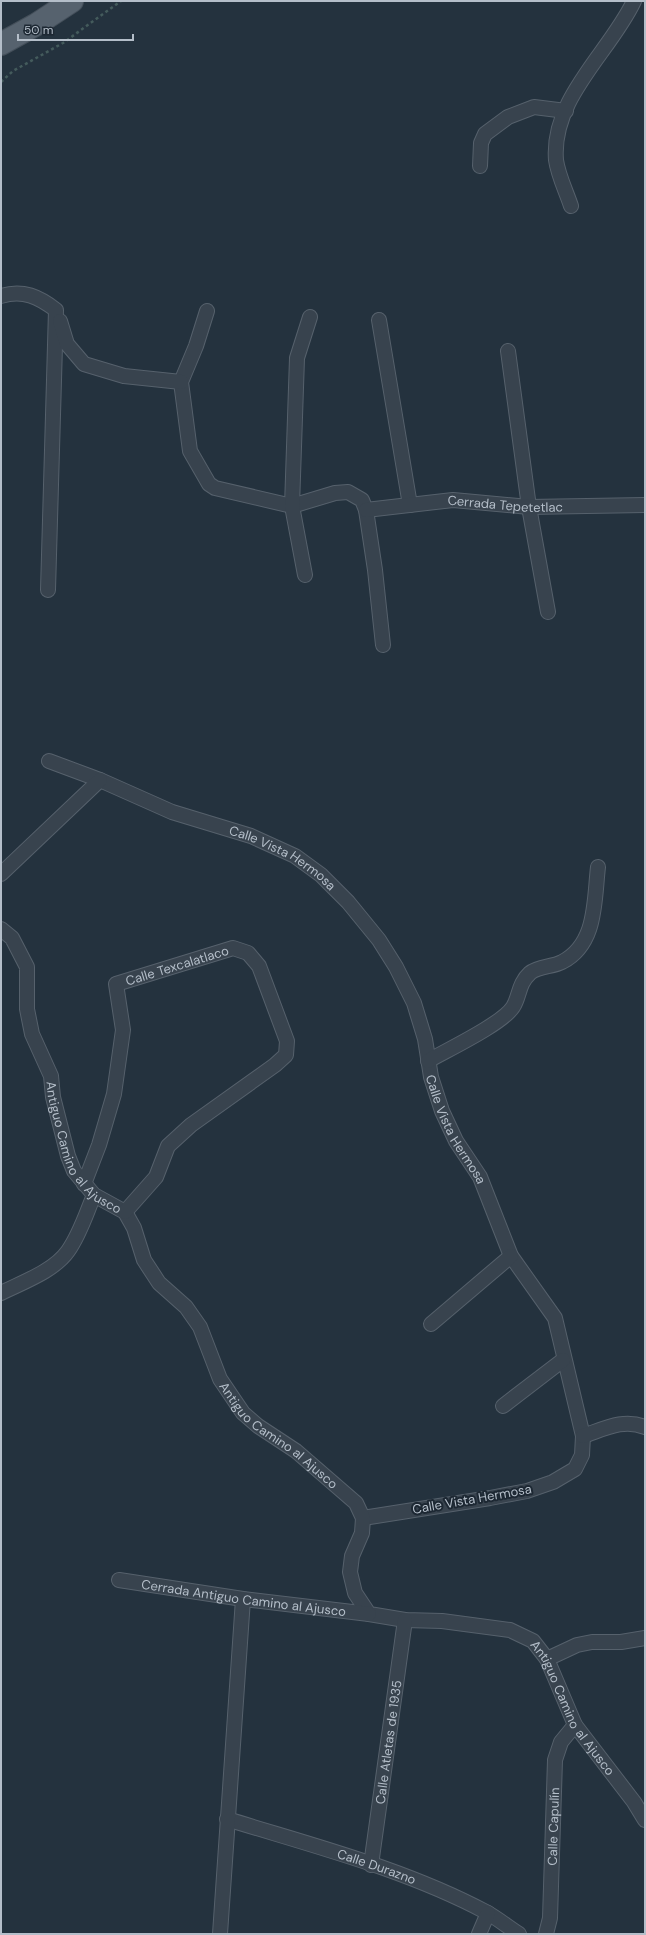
<svg xmlns="http://www.w3.org/2000/svg" width="646" height="1935" font-family="'DM Sans',sans-serif">
<rect width="100%" height="100%" fill="#24323e"/>
<g fill="none" stroke-linecap="round" stroke-linejoin="round">
<g stroke="#56616c" stroke-width="16">
<g id="street">
<path d="M480,166L481,143L485,134L508,117L534,107L566,111"/>
<path d="M571,206C566,191 558,175 556,160C551,98 610,52 634,1"/>
<path d="M1,296C23,289 39,297 56,310L48,590"/>
<path d="M207,311L196,346L181,382L190,451L209,484L215,488L292,506L335,493L348,492L362,500L366,510L375,570L383,645"/>
<path d="M379,320L410,505"/>
<path d="M60,321L67,344L84,364L124,376L181,382"/>
<path d="M508,351L529,507L548,612"/>
<path id="s1" d="M366,510L453,500L529,507L645,505"/>
<path d="M305,575L292,506L297,358L310,317"/>
<path id="s2" d="M49,761L100,780L172,812L251,836L295,856L321,875L348,902L379,940L396,967L414,1003L425,1039L431,1077L442,1111L456,1141L480,1177L511,1256L555,1318L583,1436L582,1455L575,1469L553,1482L527,1491L490,1498L363,1518"/>
<path d="M1,874L100,780"/>
<path id="s3" d="M1,929L12,938L27,967V1009L32,1034L51,1076L53,1097L68,1156L74,1171L94,1195L125,1212L134,1228L144,1260L159,1283L186,1307L200,1327L220,1379L243,1413L258,1426L296,1451L356,1503L363,1518L362,1533L352,1556L350,1572L355,1593L369,1614L405,1620L442,1621L510,1630L533,1641L547,1659L575,1725L634,1802L645,1820"/>
<path d="M428,1061C447,1050 502,1024 513,1007C520,996 518,984 530,973C538,966 553,967 562,962C597,944 594,901 598,867"/>
<path id="s4" d="M84,1184L99,1145L114,1094L123,1030L116,984L233,948L248,953L259,966L287,1041L286,1055L275,1065L191,1125L168,1146L156,1177L125,1212"/>
<path d="M1,1293C23,1282 54,1271 68,1251C80,1234 86,1214 94,1195"/>
<path d="M431,1324L511,1256"/>
<path d="M503,1406L563,1360"/>
<path d="M583,1436C604,1429 623,1418 645,1427"/>
<path id="s5" d="M119,1580L243,1599L369,1614"/>
<path d="M547,1659L577,1645L592,1642H621L645,1638"/>
<path id="s6" d="M227,1819C314,1846 405,1869 486,1912C497,1918 508,1927 519,1934"/>
<path id="s7" d="M371,1865L405,1620"/>
<path d="M220,1934L243,1599"/>
<path d="M479,1934L488,1913"/>
<path id="s8" d="M546,1934L550,1918L555,1760L561,1742L575,1725"/>
</g>
</g>
<g stroke="#444f5a" stroke-width="24">
<path id="primary" d="M1,44L37,24L72,1"/>
</g>
<path stroke="#445b5c" stroke-width="2.5" stroke-dasharray="3 3" stroke-linecap="butt" d="M1,82L13,71L63,43L121,1"/>
<use href="#street" stroke="#38434e" stroke-width="14"/>
<use href="#primary" stroke="#56626e" stroke-width="22"/>
</g>
<g text-anchor="middle" dominant-baseline="central" stroke-width="4" stroke-linejoin="round" paint-order="stroke">
<g font-size="13" fill="#b4bec9" stroke="#1d2833">
<text stroke="none"><textPath href="#s1" startOffset="140">Cerrada Tepetetlac</textPath></text>
<text stroke="none"><textPath href="#s2" startOffset="254">Calle Vista Hermosa</textPath></text>
<text stroke="none"><textPath href="#s4" startOffset="270">Calle Texcalatlaco</textPath></text>
<text stroke="none"><textPath href="#s2" startOffset="590">Calle Vista Hermosa</textPath></text>
<text stroke="none"><textPath href="#s3" startOffset="243">Antiguo Camino al Ajusco</textPath></text>
<text stroke="none"><textPath href="#s3" startOffset="603">Antiguo Camino al Ajusco</textPath></text>
<text transform="translate(472 1499) rotate(-10)">Calle Vista Hermosa</text>
<text stroke="none"><textPath href="#s5" startOffset="126">Cerrada Antiguo Camino al Ajusco</textPath></text>
<text stroke="none"><textPath href="#s3" startOffset="1072">Antiguo Camino al Ajusco</textPath></text>
<text stroke="none"><textPath href="#s7" startOffset="124">Calle Atletas de 1935</textPath></text>
<text stroke="none"><textPath href="#s8" startOffset="108">Calle Capulín</textPath></text>
<text stroke="none"><textPath href="#s6" startOffset="157">Calle Durazno</textPath></text>
</g>
</g>
<rect width="646" height="1935" fill="none" stroke="#b4bec9" stroke-width="4"/>
<path d="M18 34v6h115v-6" fill="none" stroke="#b4bec9" stroke-width="2"/>
<text x="24" y="34" font-size="12" fill="#b4bec9" stroke="#1d2833" stroke-width="3" paint-order="stroke">50 m</text>
</svg>
